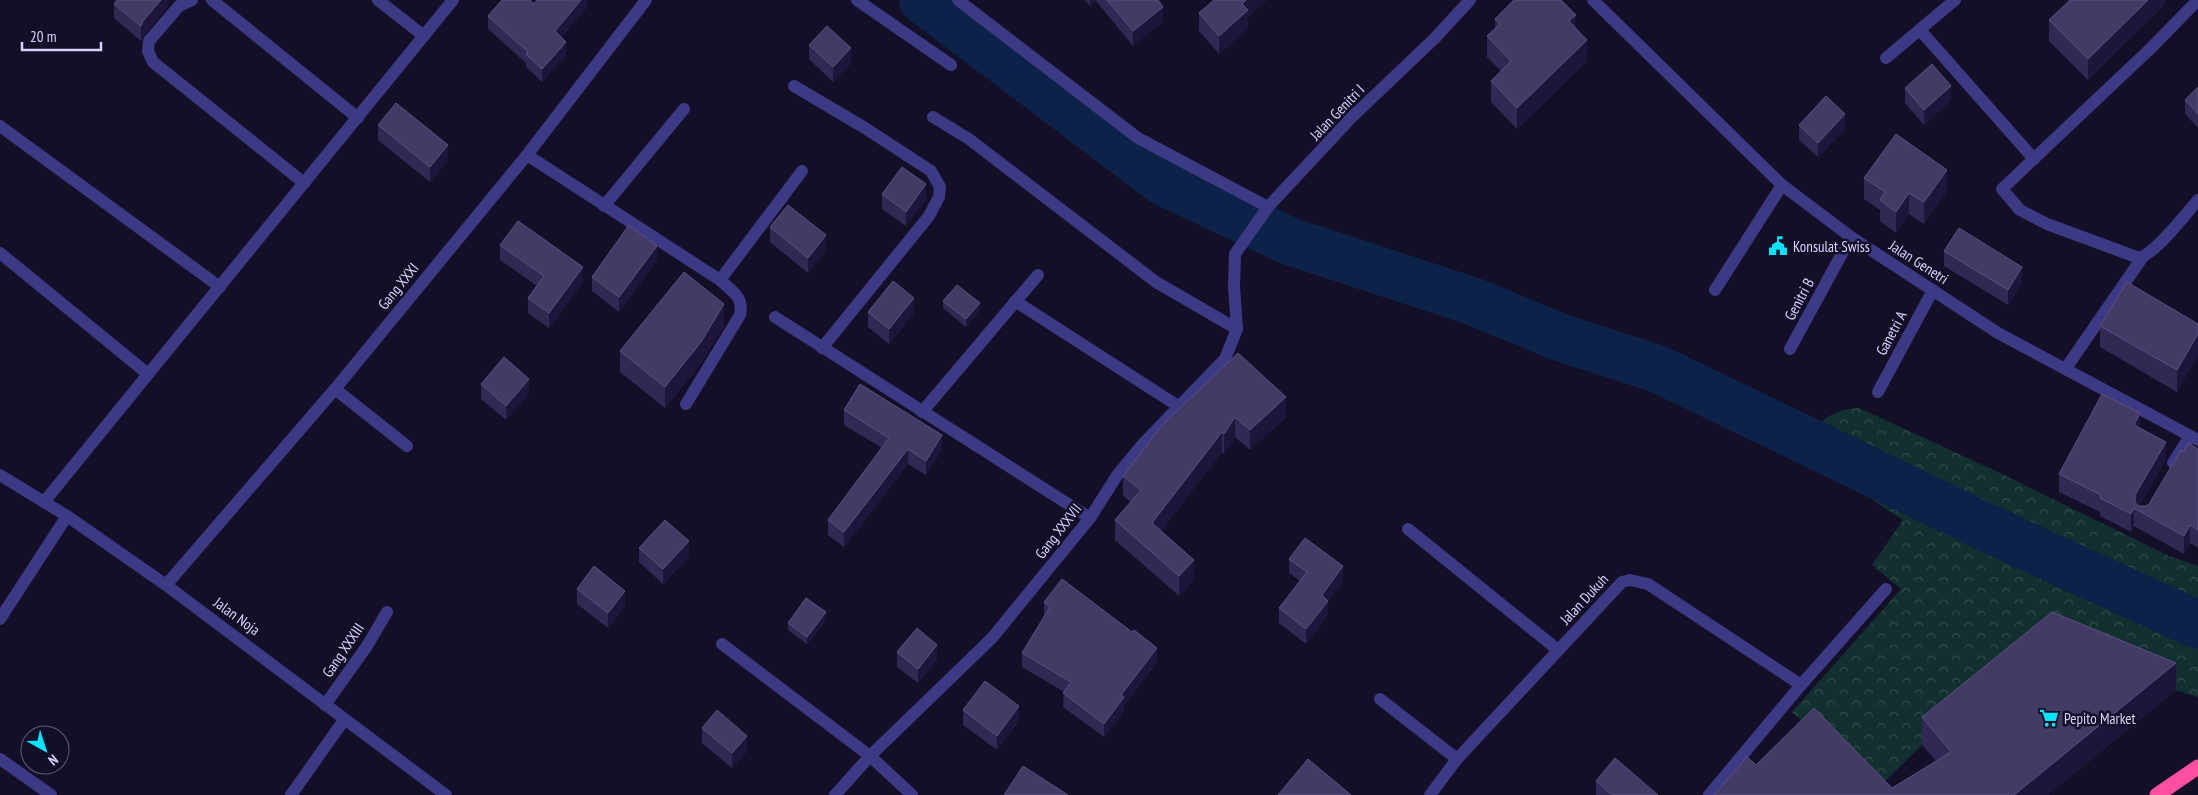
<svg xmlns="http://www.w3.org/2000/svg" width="2198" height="795" font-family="'PT Sans Narrow',sans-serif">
<defs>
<pattern id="forest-crowns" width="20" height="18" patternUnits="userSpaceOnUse" patternTransform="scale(1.25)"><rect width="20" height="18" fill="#12302f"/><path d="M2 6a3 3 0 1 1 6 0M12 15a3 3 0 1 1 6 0" fill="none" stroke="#344d4e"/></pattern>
</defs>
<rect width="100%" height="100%" fill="#130f26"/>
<path fill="url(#forest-crowns)" d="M1859,408L2002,474L2169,556L2198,566V697L2172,689L1922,745L1877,789L1792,712L1901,589L1872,565L1903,520L1801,452C1817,425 1825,410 1859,408Z"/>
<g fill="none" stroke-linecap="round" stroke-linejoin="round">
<path stroke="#0c2248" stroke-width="48" d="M923,0L1164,182L1289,241L1472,301L1559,337L1658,369L1983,526L2198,625"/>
<g stroke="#3d3a85" stroke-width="12">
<path d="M192,0L179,6L149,41L148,51L153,62L304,183"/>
<path d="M212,0L358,118"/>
<path d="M378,0L424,36"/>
<path d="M857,0L951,65"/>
<path d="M958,0L1138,138L1268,207"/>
<path d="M1593,0L1782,185L1851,237L1998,333L2198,440"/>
<path d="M2198,0L2151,48L2002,189L2020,210L2047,224L2139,258C2155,254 2186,214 2198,200"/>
<path d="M1920,30L2034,159"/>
<path d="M1886,58L1955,0"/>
<path d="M794,86L865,128L931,171L940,187L939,197L929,216L822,348"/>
<path d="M933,117L969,139L1156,282L1237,329"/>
<path d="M0,126L220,287"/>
<path d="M527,155L720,280C732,291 744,297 740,315L686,404"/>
<path d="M604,206L684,109"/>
<path d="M0,253L148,374"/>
<path d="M720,280L802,171"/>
<path d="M1715,290L1782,185"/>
<path d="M1015,301L1178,406"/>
<path d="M775,317L1090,518"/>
<path d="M1790,349L1851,237"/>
<path d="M2066,368L2142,258"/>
<path d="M335,389L407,446"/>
<path d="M1878,392L1933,290"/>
<path d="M922,412L1038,275"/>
<path d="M2173,463L2190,436"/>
<path d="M0,475L67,516L166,585L446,795"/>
<path d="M44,502L453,0"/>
<path d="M1408,529L1558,650"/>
<path d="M166,585L335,389L527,155L646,0"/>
<path d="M0,619L67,516"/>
<path d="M722,644L870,756L912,795"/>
<path d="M1380,699L1457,759"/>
<path d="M325,705L367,646L387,612"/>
<path d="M0,759L51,795"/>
<path d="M291,795L344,720"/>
<path d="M835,795L870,756L992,638L1090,518L1118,474L1142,445L1225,359L1237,329L1234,286L1235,254L1268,207L1352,117L1435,38L1470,0"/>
<path d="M1430,795L1457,759L1622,582L1630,580L1648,584L1801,685"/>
<path d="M1709,795L1801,685L1886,589"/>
</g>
<path stroke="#ff4fa3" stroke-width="15" d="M2157,795L2198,767"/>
</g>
<g fill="#312854">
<path d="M169,0V5L143,36L141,41L114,18V4Z"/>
<path d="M587,0V7L561,37L566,55L542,82L526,67V63L488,29V16L534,4Z"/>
<path d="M1085,0H1158L1163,21L1133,46L1096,1L1090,6Z"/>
<path d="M1214,0H1266L1248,17V28L1219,54L1199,31V13Z"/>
<path d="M2165,0V4L2088,80L2049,41V20Z"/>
<path d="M1495,19L1576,28L1587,61L1517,129L1491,102V81L1501,71L1487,57V36L1495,29Z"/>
<path d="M809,45L851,63L833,82L809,59Z"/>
<path d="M2198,87V128L2185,114V100Z"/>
<path d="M1905,88L1951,100L1924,125L1905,103Z"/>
<path d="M378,125L448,160L430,182L378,140Z"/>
<path d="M1799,125L1845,129L1818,157L1799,140Z"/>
<path d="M1864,178L1947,191L1924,224L1909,214L1896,233L1880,221V210L1864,199Z"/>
<path d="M882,194L926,199L906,226L882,209Z"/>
<path d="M770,227L826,250L808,273L770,242Z"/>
<path d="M500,245L583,282L549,328L528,313V298L537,286L500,260Z"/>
<path d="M1944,251L2022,282L2008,305L1944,266Z"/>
<path d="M657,260L619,312L592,291V277Z"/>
<path d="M943,301L980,310L966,327L943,308Z"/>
<path d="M868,312L914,313L889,344L868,327Z"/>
<path d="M2198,324L2177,392L2100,347V326Z"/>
<path d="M724,326L701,363L665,408L620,372V351Z"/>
<path d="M1238,353L1286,417L1250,450L1235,437L1224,454L1222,452L1161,531L1194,580L1179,596L1115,540V520L1131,502L1123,496V476Z"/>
<path d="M481,384L529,394L506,420L481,399Z"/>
<path d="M844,410L942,449L926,475L908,464L844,547L828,535V520L882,448L844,425Z"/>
<path d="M2140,428L2166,460L2139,506H2146L2149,504L2184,451L2198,449V548L2190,543L2184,554L2134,526L2131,532L2100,516V512L2059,492V474Z"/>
<path d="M639,548L689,556L663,584L639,562Z"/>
<path d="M1289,559L1343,581L1328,601V615L1306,644L1279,623V608L1300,581L1289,573Z"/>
<path d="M577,589L625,606L608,628L577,604Z"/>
<path d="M1044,602L1157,662L1124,706V711L1104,737L1063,707L1064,692L1022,667V653L1044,616Z"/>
<path d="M826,620L807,644L788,630V623Z"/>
<path d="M897,652L937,660L918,683L897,667Z"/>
<path d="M2176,690L2048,795H1714L1892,788L1936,761L1922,745V717Z"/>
<path d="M963,710L1019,721L997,750L963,725Z"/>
<path d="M702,728L747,751L732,768L702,743Z"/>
<path d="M1596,781L1658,795H1596Z"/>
</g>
<g fill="#1d163a">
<path d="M161,0H169V5L143,36L141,41V26L143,21Z"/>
<path d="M581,0H587V7L555,44V31Z"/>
<path d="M1090,0H1096V1L1090,6Z"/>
<path d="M1246,0H1266L1248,17V28L1219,54V36L1242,4Z"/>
<path d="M2148,0H2165V4L2088,80V59Z"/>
<path d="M1163,7V21L1133,46V31Z"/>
<path d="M1576,15V36L1569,21Z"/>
<path d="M1587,40V61L1517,129V108Z"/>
<path d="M566,42V55L542,82V69Z"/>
<path d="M851,48V63L833,82V67Z"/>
<path d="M1951,86V100L1924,125V110Z"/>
<path d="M1845,114V129L1818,157V143Z"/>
<path d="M448,145V160L430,182V167Z"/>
<path d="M1947,170V191L1924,224V202Z"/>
<path d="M926,184V199L906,226V212Z"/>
<path d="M1909,193V214L1896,233V212Z"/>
<path d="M826,235V250L808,273V258Z"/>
<path d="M657,246V260L619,312V297Z"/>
<path d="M583,267V282L549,328V313Z"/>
<path d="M2022,267V282L2008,305V290Z"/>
<path d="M914,298V313L889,344V329Z"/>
<path d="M980,303V310L966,327V319Z"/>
<path d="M724,304V326L701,363L665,408V387Z"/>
<path d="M2198,334V356L2177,392V370Z"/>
<path d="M529,379V394L506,420V406Z"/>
<path d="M1286,397V417L1250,450V430Z"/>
<path d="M2140,413V431L2134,425Z"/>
<path d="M1235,417V437L1224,454V434Z"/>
<path d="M1222,432V452L1152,543V523Z"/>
<path d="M942,435V449L926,475V461Z"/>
<path d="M2166,442V460L2137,510L2135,508V495Z"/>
<path d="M908,449V464L844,547V532Z"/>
<path d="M2134,508V526L2131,532V514Z"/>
<path d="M2190,525V543L2184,554V536Z"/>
<path d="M689,541V556L663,584V569Z"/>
<path d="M1194,560V580L1179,596V576Z"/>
<path d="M1343,566V581L1328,601V615L1306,644V629L1322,595Z"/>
<path d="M625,591V606L608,628V613Z"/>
<path d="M826,612V620L807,644V637Z"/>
<path d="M937,645V660L918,683V669Z"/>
<path d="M1157,648V662L1124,706V711L1104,737V724L1121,695Z"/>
<path d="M2176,663V690L2048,795H2014Z"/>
<path d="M1019,706V721L997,750V736Z"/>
<path d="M747,736V751L732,768V753Z"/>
</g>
<g fill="#433a66" stroke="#5a527e">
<path d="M117,0H161L143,21L141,26L114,4Z"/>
<path d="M502,0H530L534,4L537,0H581L555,31L566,42L542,69L526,54L528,52L488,16Z"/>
<path d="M1107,0H1158L1163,7L1133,31Z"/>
<path d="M1214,0H1246L1242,4L1248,10L1219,36L1199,13Z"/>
<path d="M1514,0H1561L1576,15L1569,21L1587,40L1517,108L1491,81L1511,61L1487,36L1500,24L1495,19Z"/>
<path d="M2070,0H2148L2088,59L2049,20Z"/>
<path d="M827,26L851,48L833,67L809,45Z"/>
<path d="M1932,64L1951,86L1924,110L1905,88Z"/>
<path d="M2198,87V114L2185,100Z"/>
<path d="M1826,96L1845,114L1818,143L1799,125Z"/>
<path d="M396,103L448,145L430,167L378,125Z"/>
<path d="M1896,134L1947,170L1924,202L1909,193L1896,212L1880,200L1885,192L1864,178Z"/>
<path d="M902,167L926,184L906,212L882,194Z"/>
<path d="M788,205L826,235L808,258L770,227Z"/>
<path d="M518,221L583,267L549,313L528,298L544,276L500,245Z"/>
<path d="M629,225L657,246L619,297L592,277Z"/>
<path d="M1959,228L2022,267L2008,290L1944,251Z"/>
<path d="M684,272L724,304L701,342L665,387L620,351Z"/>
<path d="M893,281L914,298L889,329L868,312Z"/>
<path d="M2127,282L2198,324V334L2177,370L2100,326Z"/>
<path d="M957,285L980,303L966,319L943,301Z"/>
<path d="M1238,353L1286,397L1250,430L1235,417L1224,434L1222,432L1152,523L1194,560L1179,576L1115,520L1141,490L1123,476L1163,424Z"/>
<path d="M504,357L529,379L506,406L481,384Z"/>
<path d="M860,384L942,435L926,461L908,449L844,532L828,520L889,438L844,410Z"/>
<path d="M2102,394L2140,413L2134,425L2166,442L2135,495V502L2138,506H2146L2149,504L2181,450L2184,451L2188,443L2198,449V530L2190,525L2184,536L2134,508L2131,514L2100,498L2101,495L2059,474Z"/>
<path d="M665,520L689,541L663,569L639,548Z"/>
<path d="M1305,538L1343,566L1322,595L1328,601L1306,629L1279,608L1307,572L1289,559Z"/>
<path d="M594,566L625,591L608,613L577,589Z"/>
<path d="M1062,579L1132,632L1134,630L1157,648L1121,695L1124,697L1104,724L1063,693L1071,682L1022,653L1050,607L1044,602Z"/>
<path d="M806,598L826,612L807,637L788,623Z"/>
<path d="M2052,612L2176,663L2014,795H1714L1747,757L1756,765L1814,708L1892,788L1951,752L1922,717Z"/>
<path d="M917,628L937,645L918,669L897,652Z"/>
<path d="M985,681L1019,706L997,736L963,710Z"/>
<path d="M717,710L747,736L732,753L702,728Z"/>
<path d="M1615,758L1658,795H1612L1596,781Z"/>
<path d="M1308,759L1351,795H1278Z"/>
<path d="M1023,766L1068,795H1004Z"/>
</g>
<defs>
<g id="civic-bare" transform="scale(1.5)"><path d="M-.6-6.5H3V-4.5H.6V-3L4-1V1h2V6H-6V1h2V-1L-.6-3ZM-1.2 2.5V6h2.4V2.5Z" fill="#00e5ff" stroke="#130f26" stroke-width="2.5" paint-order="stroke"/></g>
<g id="supermarket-bare" transform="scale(1.5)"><path d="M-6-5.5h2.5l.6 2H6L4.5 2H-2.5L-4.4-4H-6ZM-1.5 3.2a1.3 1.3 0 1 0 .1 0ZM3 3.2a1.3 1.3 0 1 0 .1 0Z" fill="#00e5ff" stroke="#130f26" stroke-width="2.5" paint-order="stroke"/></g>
</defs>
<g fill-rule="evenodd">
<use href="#civic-bare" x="1778" y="246"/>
<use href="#supermarket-bare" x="2049" y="718"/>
</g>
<g text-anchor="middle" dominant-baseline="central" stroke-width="5" stroke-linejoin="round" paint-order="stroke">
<g font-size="15" fill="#d9d4ff" stroke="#130f26">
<text transform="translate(1337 112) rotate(-46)">Jalan Genitri I</text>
<text transform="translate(1919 262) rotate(33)">Jalan Genetri</text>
<text transform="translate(398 286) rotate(-51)">Gang XXXI</text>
<text transform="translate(1799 299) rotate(-62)">Genitri B</text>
<text transform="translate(1891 333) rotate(-62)">Ganetri A</text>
<text transform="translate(1058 531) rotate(-52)">Gang XXXVII</text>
<text transform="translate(1584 599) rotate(-47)">Jalan Dukuh</text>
<text transform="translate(237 616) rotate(36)">Jalan Noja</text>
<text transform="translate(343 650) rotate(-56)">Gang XXXIII</text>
</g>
<g font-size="15" fill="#d9d4ff" stroke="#130f26" text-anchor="start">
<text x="1793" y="246">Konsulat Swiss</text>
<text x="2064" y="718">Pepito Market</text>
</g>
</g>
<g transform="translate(45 750) rotate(141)"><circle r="24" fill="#130f26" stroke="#625e7d"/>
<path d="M0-4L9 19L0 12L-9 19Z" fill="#00e5ff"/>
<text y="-8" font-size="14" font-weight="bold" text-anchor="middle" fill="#d9d4ff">N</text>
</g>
<path d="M22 42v8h79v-8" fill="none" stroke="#d9d4ff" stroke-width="2.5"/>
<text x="30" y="42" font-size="15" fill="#d9d4ff" stroke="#130f26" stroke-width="4" paint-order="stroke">20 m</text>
</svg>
